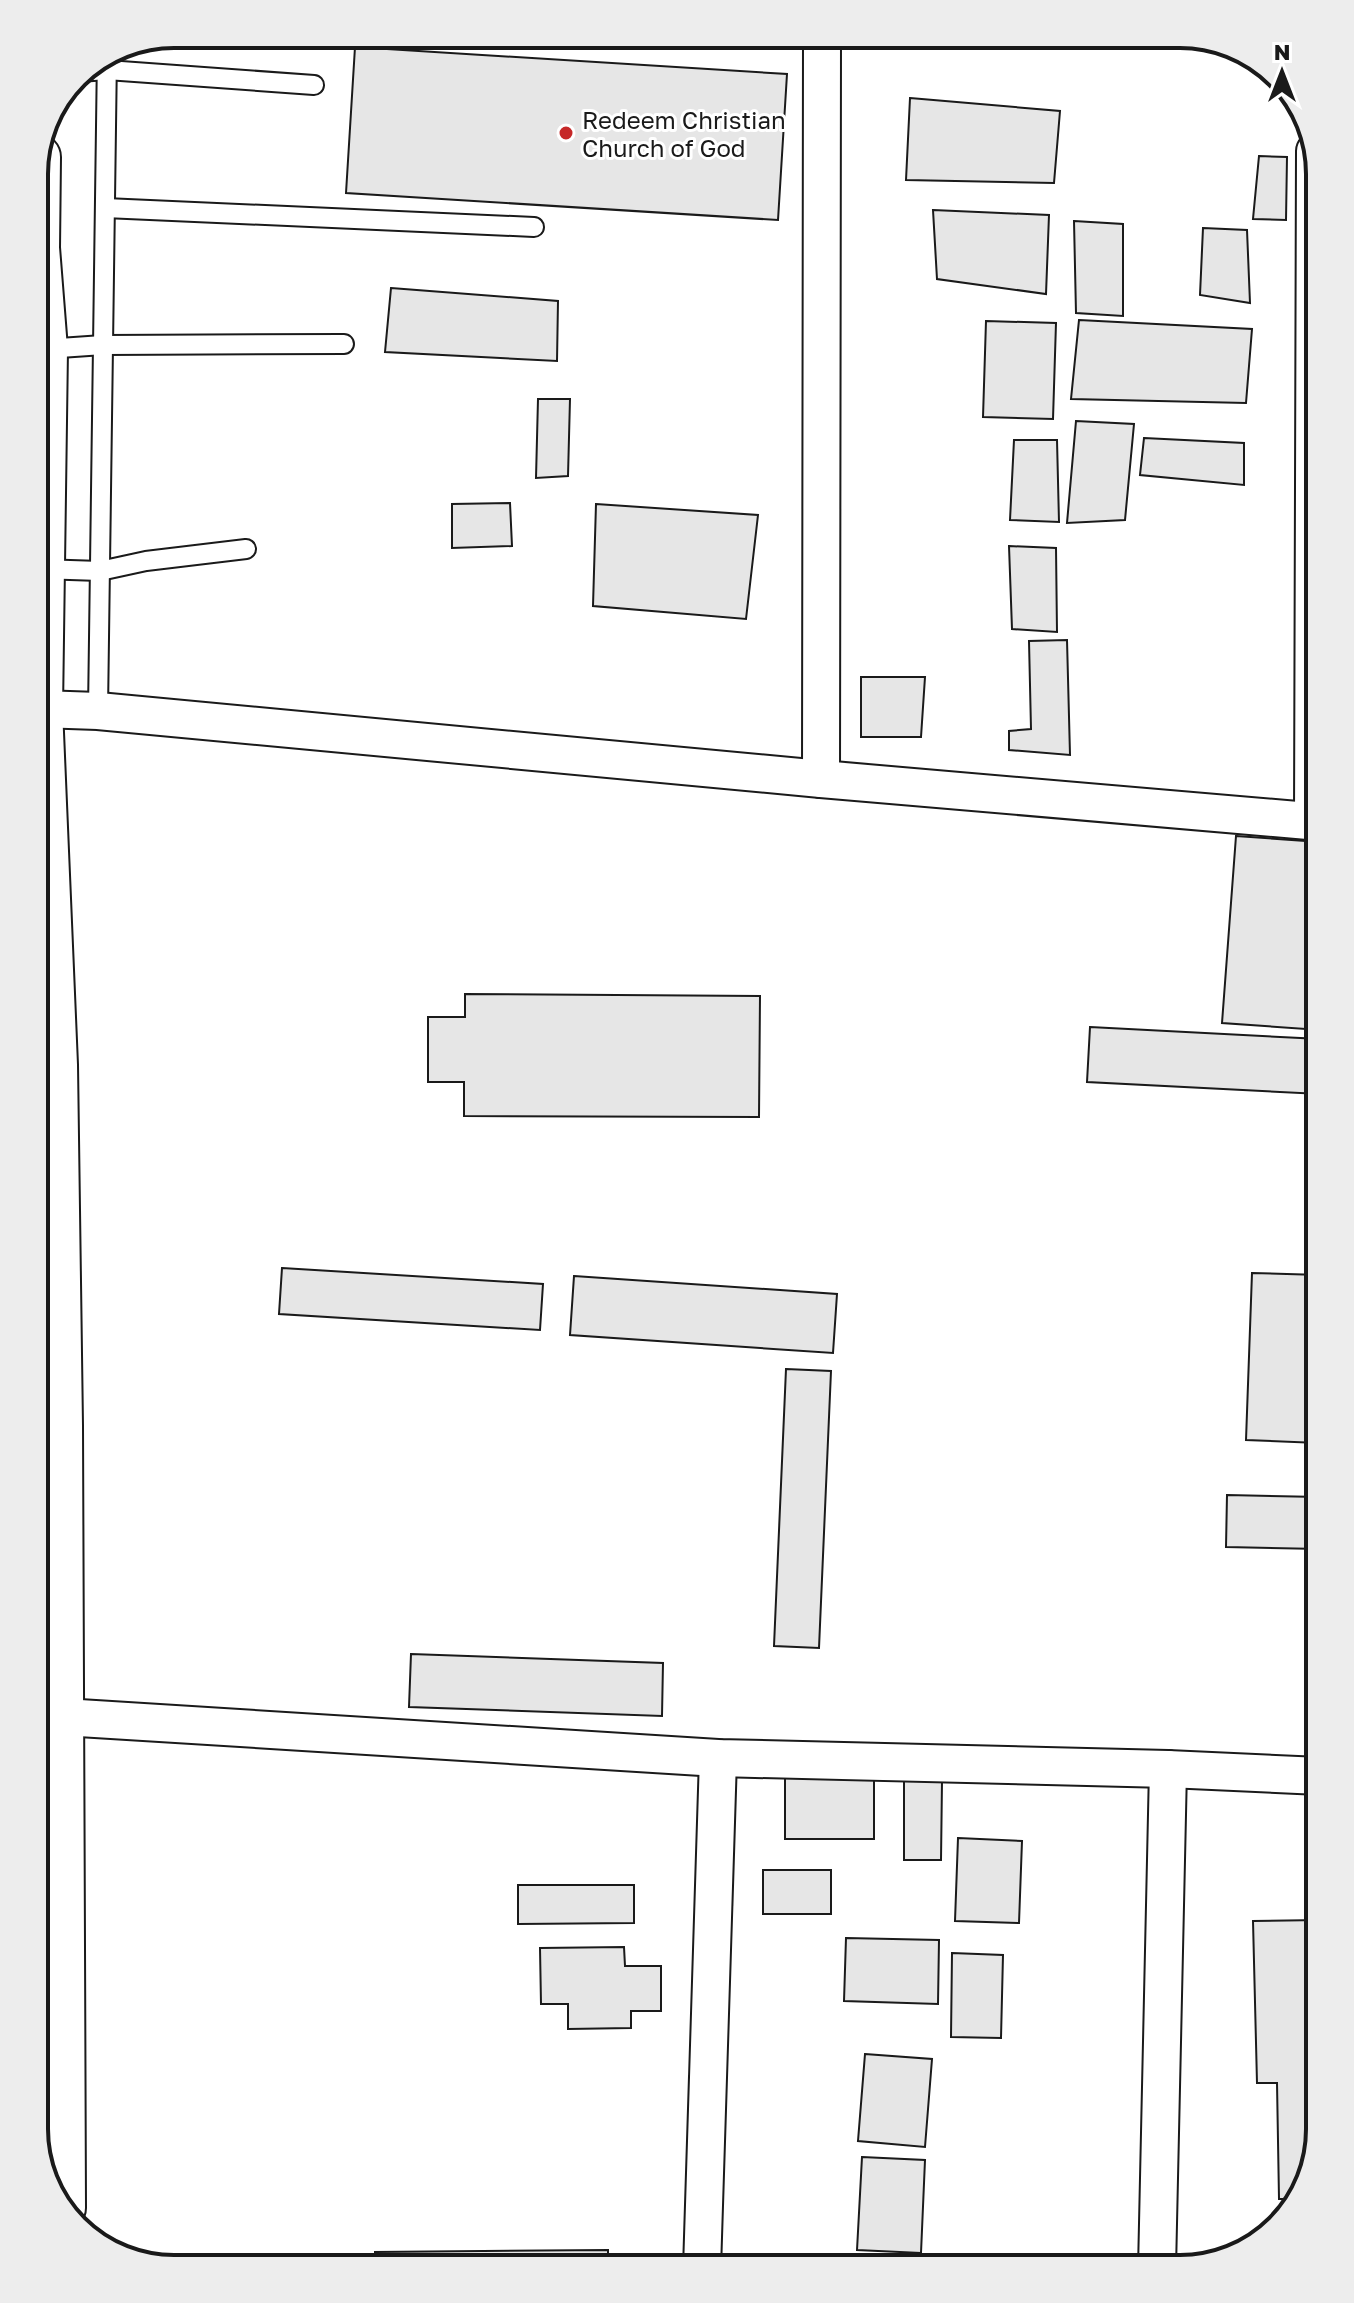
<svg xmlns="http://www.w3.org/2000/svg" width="1354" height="2303" font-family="'Golos Text',sans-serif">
<rect width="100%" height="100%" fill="#fff"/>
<g fill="#e6e6e6" stroke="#1a1a1a" stroke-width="2">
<path d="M355,47L787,74L778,220L346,193Z"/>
<path d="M910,98L1060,111L1054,183L906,180Z"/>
<path d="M1259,156L1287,157L1286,220L1253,219Z"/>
<path d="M933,210L1049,215L1046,294L937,279Z"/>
<path d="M1074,221L1123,224V316L1076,313Z"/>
<path d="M1203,228L1247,230L1250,303L1200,295Z"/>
<path d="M391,288L558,301L557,361L385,352Z"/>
<path d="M1079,320L1252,329L1246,403L1071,399Z"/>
<path d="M986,321L1056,323L1053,419L983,417Z"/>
<path d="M538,399H570L568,476L536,478Z"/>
<path d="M1076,421L1134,424L1125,520L1067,523Z"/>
<path d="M1144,438L1244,443V485L1140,475Z"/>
<path d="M1014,440H1057L1059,522L1010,520Z"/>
<path d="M510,503L512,546L452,548V504Z"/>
<path d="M596,504L758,515L746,619L593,606Z"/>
<path d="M1009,546L1056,548L1057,632L1012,629Z"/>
<path d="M1067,640L1070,755L1009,750V731L1031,729L1029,641Z"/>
<path d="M861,677H925L921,737H861Z"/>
<path d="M1236,836L1320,842V1030L1222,1023Z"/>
<path d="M465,994L760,996L759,1117L464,1116V1082H428V1017H465Z"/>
<path d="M1090,1027L1320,1039V1094L1087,1082Z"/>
<path d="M282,1268L543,1284L540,1330L279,1314Z"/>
<path d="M1252,1273L1320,1275L1318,1443L1246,1440Z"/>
<path d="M574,1276L837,1294L833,1353L570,1335Z"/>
<path d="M786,1369L831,1371L819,1648L774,1646Z"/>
<path d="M1227,1495L1320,1497V1549L1226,1547Z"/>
<path d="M411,1654L663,1663L662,1716L409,1707Z"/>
<path d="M785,1768L874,1769V1839H785Z"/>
<path d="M904,1781H942L941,1860H904Z"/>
<path d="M958,1838L1022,1841L1019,1923L955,1921Z"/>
<rect x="763" y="1870" width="68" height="44"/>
<path d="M518,1885H634V1923L518,1924Z"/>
<path d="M1320,1920V2130L1299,2199H1279L1277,2083H1257L1253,1921Z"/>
<path d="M846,1938L939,1940L938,2004L844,2001Z"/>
<path d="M624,1947L625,1966H661V2011H631V2028L568,2029V2004H541L540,1948Z"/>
<path d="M952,1953L1003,1955L1001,2038L951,2037Z"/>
<path d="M865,2054L932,2059L925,2147L858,2141Z"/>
<path d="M862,2157L925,2160L921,2253L857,2250Z"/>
<path d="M608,2250V2269H375V2252Z"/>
</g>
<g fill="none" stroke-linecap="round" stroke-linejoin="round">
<g stroke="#1a1a1a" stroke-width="22">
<g id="service">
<path d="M79,72L107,70L314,85"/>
<path d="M105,208L534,227"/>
<path d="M45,349L103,345L344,344"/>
<path d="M40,569L100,571L146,561L246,549"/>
<path d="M98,711L107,54"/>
</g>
</g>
<g stroke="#1a1a1a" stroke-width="40">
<g id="minor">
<path d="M40,709L98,711L821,779L1320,822"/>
<path d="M821,779L822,38"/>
<path d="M1313,821L1315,151"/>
<path d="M63,1717L718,1758L1168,1769L1320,1776"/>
<path d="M702,2269L718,1758"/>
<path d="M1157,2269L1168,1769"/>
</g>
</g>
<g stroke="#1a1a1a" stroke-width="48">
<path id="trunk" d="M38,157L37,248L45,349L40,709L55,1065L60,1426L63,2208"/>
</g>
<use href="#service" stroke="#fff" stroke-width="18"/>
<use href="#minor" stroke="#fff" stroke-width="36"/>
<use href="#trunk" stroke="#fff" stroke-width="44"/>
</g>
<circle fill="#c62828" stroke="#fff" stroke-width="3" cx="566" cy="133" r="8"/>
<g text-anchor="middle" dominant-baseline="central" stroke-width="6" stroke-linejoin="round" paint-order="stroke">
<g font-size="24" fill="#1a1a1a" stroke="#fff" text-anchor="start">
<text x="582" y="119">Redeem Christian<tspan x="582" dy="28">Church of God</tspan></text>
</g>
</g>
<path d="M0 0H1354V2303H0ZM174 48H1180A126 126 0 0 1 1306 174V2129A126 126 0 0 1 1180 2255H174A126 126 0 0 1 48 2129V174A126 126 0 0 1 174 48Z" fill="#ededed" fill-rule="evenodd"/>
<path fill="none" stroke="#1a1a1a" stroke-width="4" d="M174 48H1180A126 126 0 0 1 1306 174V2129A126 126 0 0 1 1180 2255H174A126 126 0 0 1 48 2129V174A126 126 0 0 1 174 48Z"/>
<g transform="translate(1282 72)" stroke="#ffffff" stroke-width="6" paint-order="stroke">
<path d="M0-6L14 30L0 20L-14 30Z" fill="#1a1a1a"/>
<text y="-12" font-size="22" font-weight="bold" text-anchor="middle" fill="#1a1a1a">N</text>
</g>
</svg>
